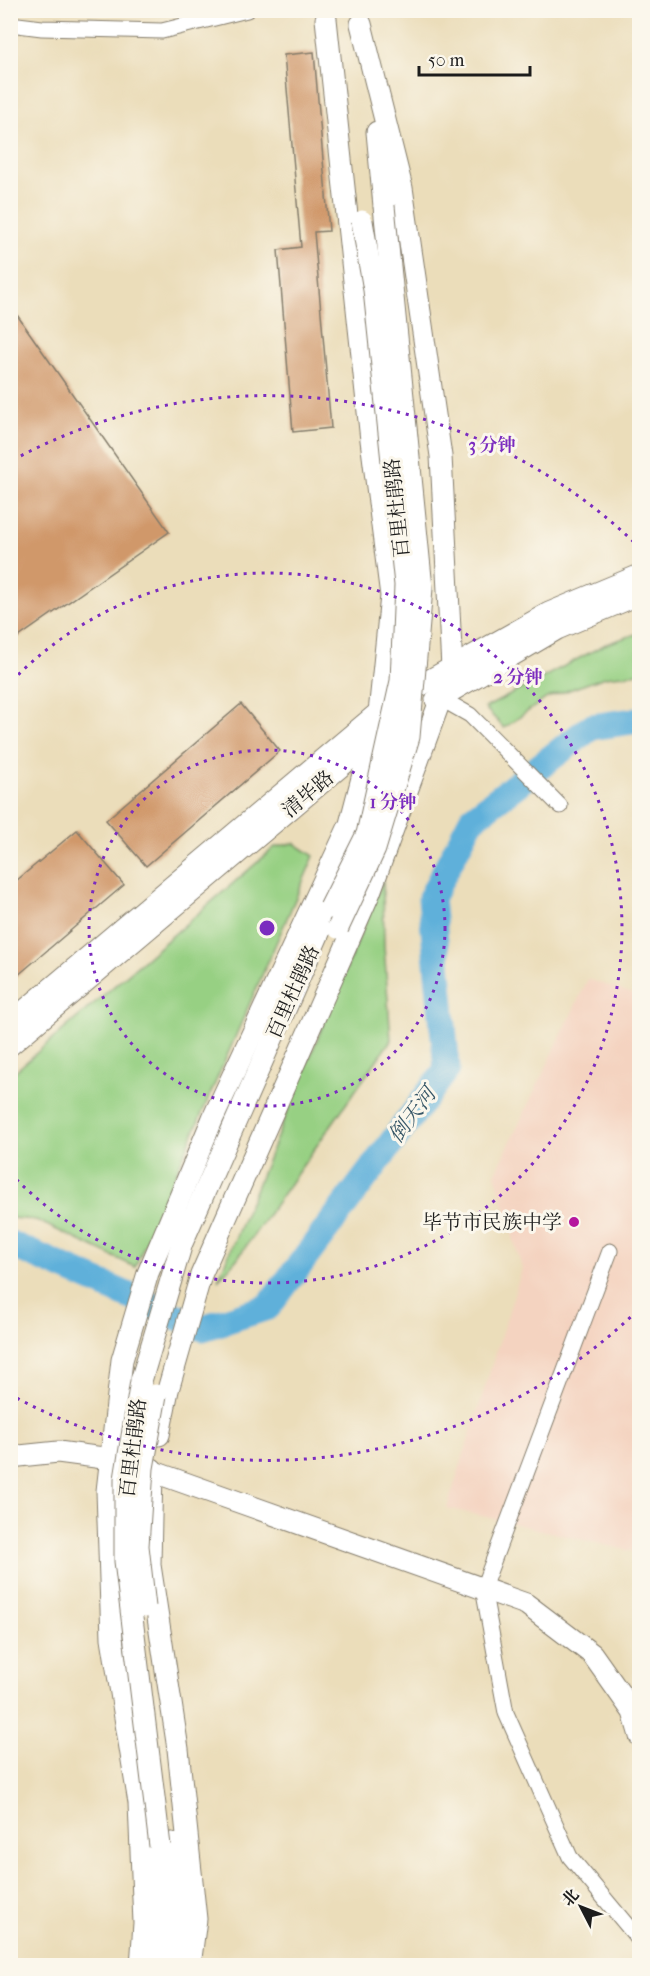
<svg xmlns="http://www.w3.org/2000/svg" width="650" height="1976" font-family="'IM FELL French Canon','Noto Serif SC',serif">
<rect width="100%" height="100%" fill="#fbf7ec"/>
<filter id="ink" filterUnits="userSpaceOnUse"><feTurbulence type="fractalNoise" baseFrequency=".0167" numOctaves="2"/><feDisplacementMap in="SourceGraphic" scale="12" xChannelSelector="R" yChannelSelector="G"/><feConvolveMatrix kernelMatrix="1 2 1 2 8 2 1 2 1" color-interpolation-filters="sRGB"/></filter>
<filter id="wash" filterUnits="userSpaceOnUse"><feTurbulence type="fractalNoise" baseFrequency=".008" numOctaves="4" result="noise"/><feDisplacementMap in="SourceGraphic" scale="24" xChannelSelector="R" yChannelSelector="G"/><feGaussianBlur stdDeviation="1.35" result="paint"/><feColorMatrix in="noise" values="0 0 0 0 0 0 0 0 0 0 0 0 0 0 0 0 0 1.4 0 .05"/><feComposite in="paint" operator="in"/></filter>
<g filter="url(#wash)">
<rect width="100%" height="100%" fill="#ebddba"/>
<path fill="#f4d3c0" d="M588,979L639,996V1553L447,1508L522,1269L495,1174Z"/>
<g fill="#97d083" stroke="#5a7650" stroke-width="1.5">
<path d="M639,633V673L605,677L547,698L504,728L485,708L606,644Z"/>
<path d="M294,843L314,856L135,1267L36,1220L11,1218V1075L275,847Z"/>
<path d="M383,880L384,946L391,1040L237,1259L218,1280Z"/>
</g>
<g fill="none" stroke-linecap="round" stroke-linejoin="round">
<path stroke="#5fb0da" stroke-width="27" d="M10,1244L203,1328L268,1307L447,1069L431,898L472,819L591,727L640,720"/>
</g>
<g id="blocks">
<g fill="#d0986a">
<path d="M314,52L329,231L314,232L331,428L293,432L278,250L301,247L284,55Z"/>
<path d="M10,305L169,532L10,643Z"/>
<path d="M241,704L280,751L146,866L106,820Z"/>
<path d="M77,830L124,885L10,982V886Z"/>
</g>
</g>
</g>
<g filter="url(#ink)">
<use href="#blocks" fill-opacity="0" stroke="#847c6b" stroke-width="1.5"/>
<g fill="none" stroke-linecap="round" stroke-linejoin="round">
<g stroke="#847c6b" stroke-width="17">
<g id="street">
<path d="M10,24L42,28L162,31L247,10"/>
<path d="M440,698L470,715L560,806"/>
<path d="M610,1251L483,1588L506,1713L570,1857L640,1941"/>
</g>
</g>
<g stroke="#847c6b" stroke-width="23">
<g id="secondary">
<path d="M377,132L384,206"/>
<path d="M436,700L557,629L640,594"/>
<path d="M10,1023L391,702L549,613L640,575"/>
<path d="M10,1045L372,740"/>
<path d="M141,1381L182,1243L330,908"/>
<path d="M159,1435L168,1390L201,1275L370,892L452,668L441,456L402,188L361,24"/>
<path d="M10,1457L58,1452L111,1459L143,1468L526,1604L592,1654L633,1712L640,1736"/>
<path d="M152,1469L150,1565L178,1749L196,1919L190,1966"/>
<path d="M172,1843L177,1888L174,1966"/>
<path d="M141,1966L144,1923L139,1803L112,1638L107,1491L122,1360L148,1273L213,1118L350,824L379,713L391,596L371,440L326,19"/>
<path d="M154,1966L161,1926L160,1846"/>
</g>
</g>
<use href="#street" stroke="#fff" stroke-width="15"/>
<use href="#secondary" stroke="#fff" stroke-width="21"/>
<g stroke="#847c6b" stroke-width="23" stroke-linecap="butt">
<g id="secondary-bridge">
<path d="M330,908L367,834L401,681L405,585L374,290L362,221"/>
<path d="M338,928L375,849L409,737L422,588L384,206"/>
<path d="M141,1381L125,1479V1561L160,1846"/>
<path d="M145,1607L138,1546L143,1468L156,1395"/>
</g>
</g>
<use href="#secondary-bridge" stroke="#fff" stroke-width="21"/>
</g>
</g>
<g fill="none" stroke="#7b2cbf" stroke-width="3" stroke-dasharray="3 6">
<circle cx="267" cy="928" r="178"/>
<path d="M12 681A355 355 0 1 1 12 1175"/>
<path d="M637 1311A533 533 0 0 1 13 1396M13 460A533 533 0 0 1 637 545"/>
</g>
<circle fill="#b5179e" stroke="#fbf7ec" stroke-width="2" cx="574" cy="1222" r="6"/>
<g text-anchor="middle" dominant-baseline="central" stroke-width="6" stroke-linejoin="round" paint-order="stroke">
<g font-size="20" fill="#1c1c1c" stroke="#fbf7ec">
<text transform="translate(397 508) rotate(-96)">百里杜鹃路</text>
<text transform="translate(308 794) rotate(-40)">清毕路</text>
<text transform="translate(293 992) rotate(-66)">百里杜鹃路</text>
<text transform="translate(133 1448) rotate(-83)">百里杜鹃路</text>
</g>
<g font-size="20" fill="#1c1c1c" stroke="#fbf7ec" text-anchor="end">
<text x="562" y="1222">毕节市民族中学</text>
</g>
<g font-size="21" font-style="italic" fill="#375768" stroke="#fbf7ec">
<text transform="translate(412 1115) rotate(-53)">倒天河</text>
</g>
</g>
<circle cx="267" cy="928" r="9" fill="#7b2cbf" stroke="#fbf7ec" stroke-width="3"/>
<g font-size="18" text-anchor="middle" font-weight="bold" fill="#7b2cbf" stroke="#fbf7ec" stroke-width="6" stroke-linejoin="round" paint-order="stroke">
<text x="492" y="451">3 分钟</text>
<text x="518" y="683">2 分钟</text>
<text x="393" y="808">1 分钟</text>
</g>
<rect width="650" height="1976" fill="none" stroke="#fbf7ec" stroke-width="36"/>
<g transform="translate(581 1907) rotate(312)" stroke="#fbf7ec" stroke-width="4.5" paint-order="stroke">
<path d="M0-4.5L10 22L0 15L-10 22Z" fill="#1c1c1c"/>
<text y="-9" font-size="16" font-weight="bold" text-anchor="middle" fill="#1c1c1c">北</text>
</g>
<path d="M419 66v9h111v-9" fill="none" stroke="#1c1c1c" stroke-width="3"/>
<text x="428" y="66" font-size="18" fill="#1c1c1c" stroke="#fbf7ec" stroke-width="4.5" paint-order="stroke">50 m</text>
</svg>
